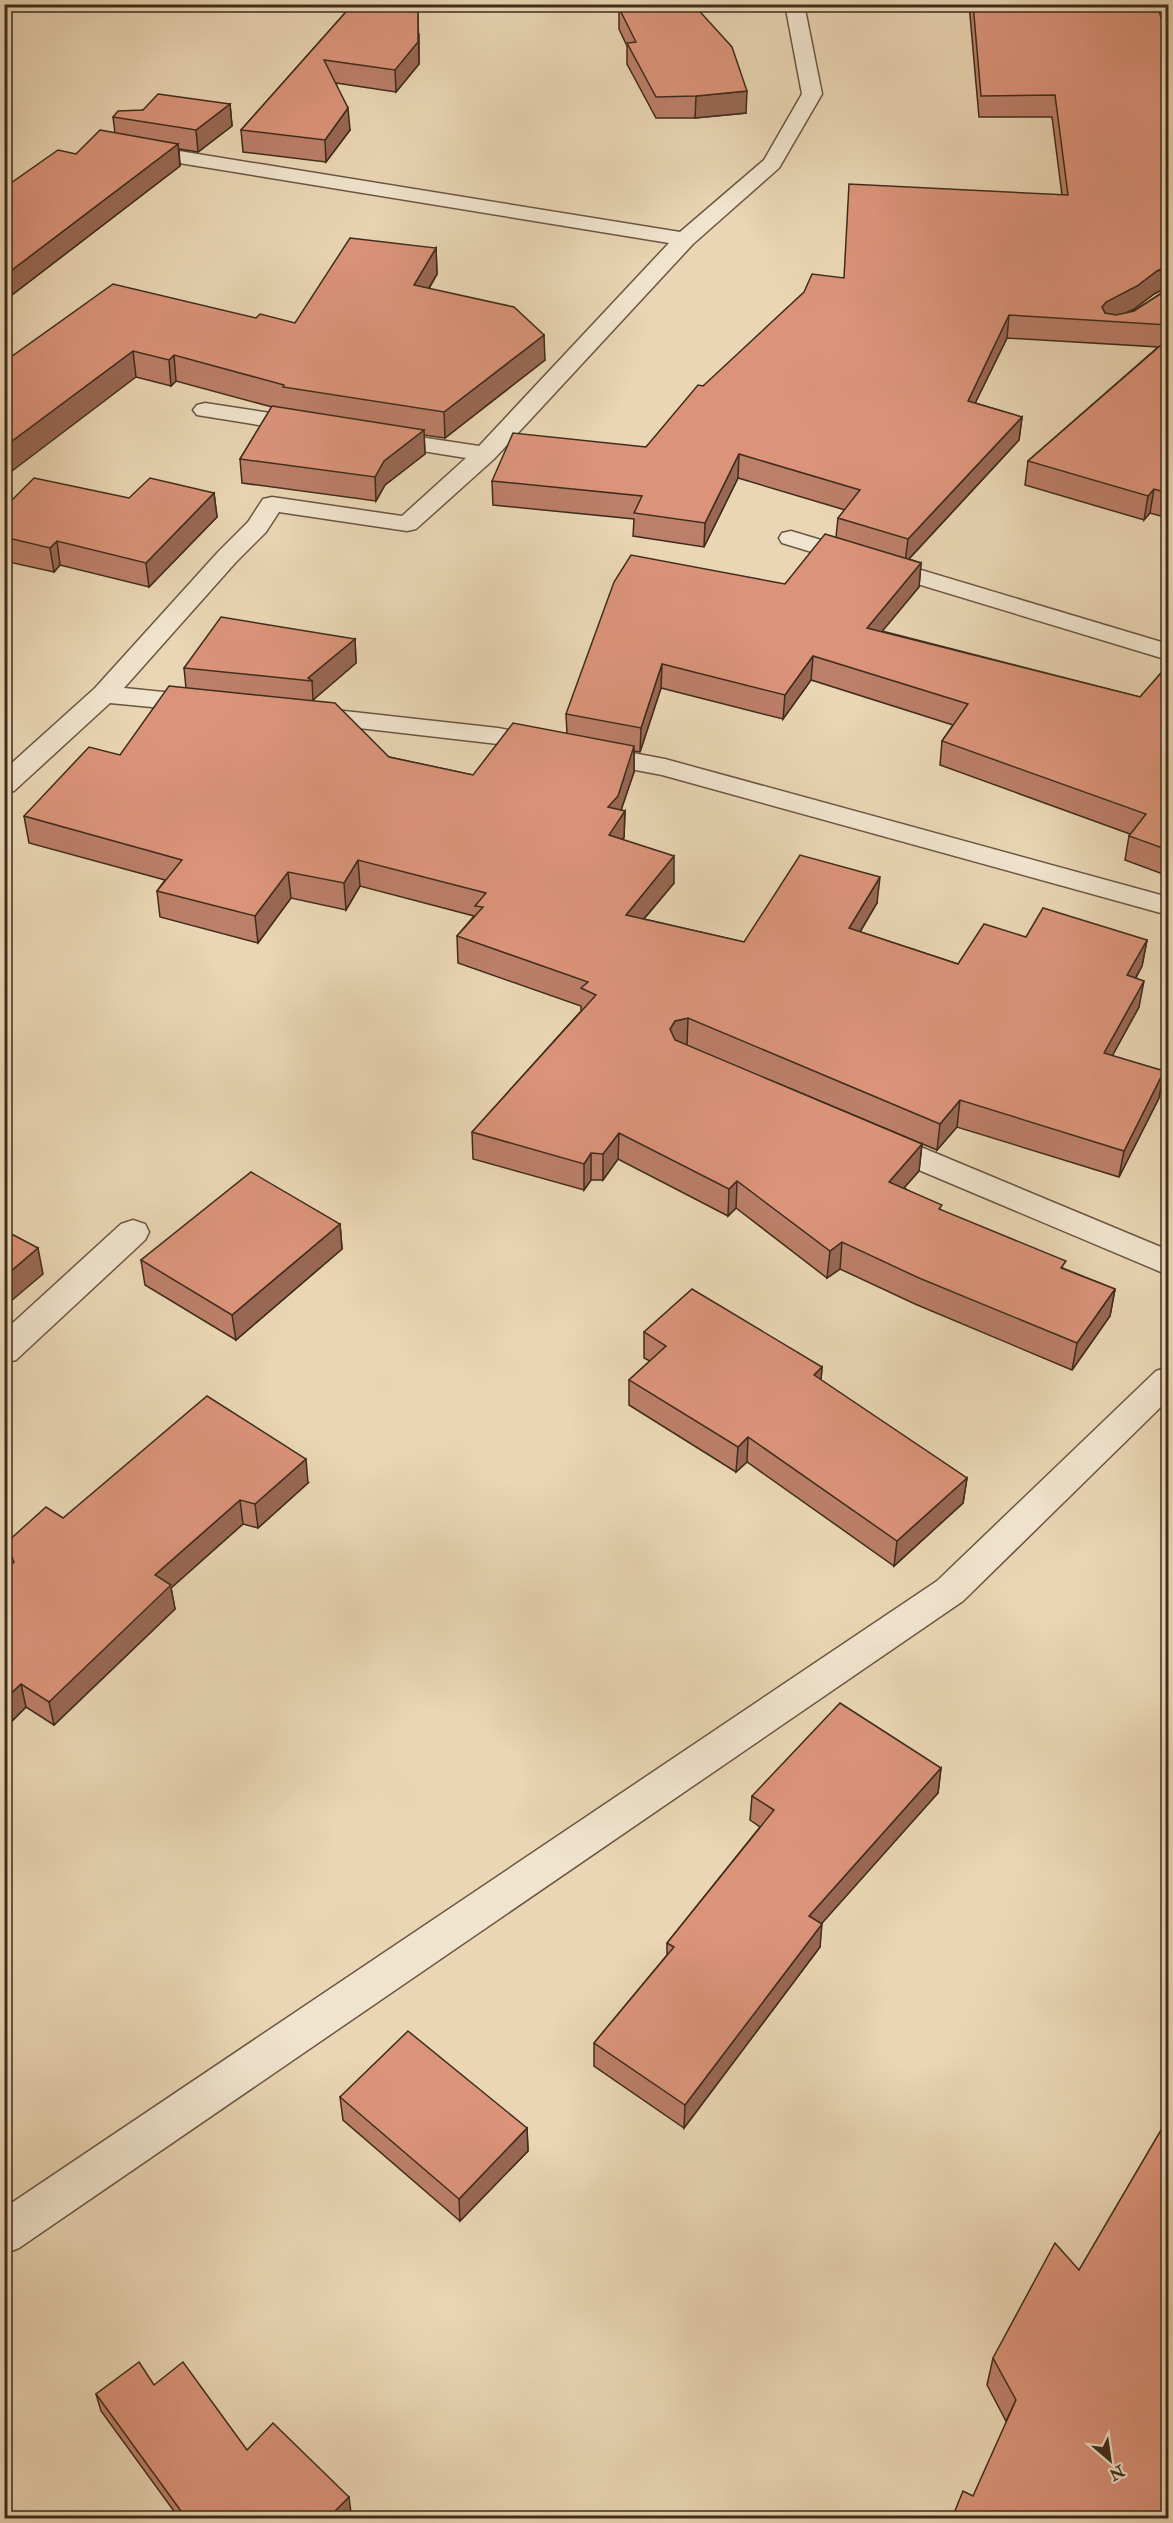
<svg xmlns="http://www.w3.org/2000/svg" width="1173" height="2523" font-family="'IM FELL Double Pica',serif">
<rect width="100%" height="100%" fill="#ead6b4"/>
<filter id="stains"><feTurbulence type="fractalNoise" baseFrequency=".00333" numOctaves="4"/><feColorMatrix values="0 0 0 0 .2 0 0 0 0 .09 0 0 0 0 .02 0 0 0 .5 -.17"/></filter>
<radialGradient id="worn" r=".72"><stop offset=".6" stop-color="#630" stop-opacity="0"/><stop offset="1" stop-color="#630" stop-opacity=".3"/></radialGradient>
<g fill="none" stroke-linecap="round" stroke-linejoin="round">
<g stroke="#6a5642" stroke-width="3">
<g id="street">
<path d="M785,4H804L822,94L779,168L693,244L494,459L416,529L407,531L279,512L266,532L236,562L124,688L203,696L212,698L216,704L212,710L203,712L110,703L14,791L4,793V770L95,688L218,552L248,522L263,499L272,497L402,516L466,458L372,443L368,438L372,433L380,431L479,446L669,243L136,156L129,154L126,150L129,146L136,144L680,232L764,160L802,94Z"/>
<path d="M205,403L309,419L317,421L321,426L317,431L309,433L197,415L193,410L197,405Z"/>
<path d="M791,531L1168,644V660L782,543L779,538L782,533Z"/>
<path d="M308,707L498,728L665,759L1168,897V915L662,775L498,744L298,721L295,715L298,709Z"/>
<path d="M880,1130L1168,1250V1275L869,1149L864,1141L869,1133Z"/>
<path d="M133,1220L145,1224L149,1232L145,1240L16,1360L4,1363V1331L121,1224Z"/>
<path d="M1168,1367V1400L963,1601L19,2248L4,2254V2208L937,1581L1156,1371Z"/>
</g>
</g>
<use href="#street" fill="#f1e4ce" fill-rule="evenodd"/>
</g>
<g fill="#bc7f69" stroke="#3f2c1c" stroke-width="1.5">
<path d="M353,4L419,34V64L396,92L336,83L350,130L326,162L243,152L241,130Z"/>
<path d="M623,4H693L746,113L695,118H656L627,64V46L619,29V8H623Z"/>
<path d="M969,4H1168V25H1164L1168,35V287L1154,294L1134,309L1126,313L1134,311L1168,289V518L1150,513L1144,520L1025,485L1028,461L1158,347L1007,338L975,403L1022,417L1019,440L909,559L921,563L919,587L882,631L1140,697L1168,665V876L1125,860L1129,836L1130,834L940,765L942,741L953,725L811,680L783,719L661,688L640,752L634,751V772L621,810L625,811L624,837L623,840L674,883L644,919L744,942L877,903L860,932L958,964L1026,937L1147,940L1142,966L1136,978L1139,1007L1112,1056L1164,1071L1159,1098L1119,1177L957,1127L937,1150L777,1083L922,1144L919,1171L904,1188L941,1210L1065,1269L1115,1289L1110,1316L1072,1370L915,1304L840,1269L827,1278L736,1208L728,1216L618,1159L603,1180H591L584,1190L473,1159L472,1132L581,1011V1006L458,963L457,936L474,916L360,886L346,910L291,898L258,943L160,917L157,891L165,880L29,843L24,816L120,755L186,688L184,668L355,639L356,663L313,700L314,701L389,757L473,775L567,733L566,714L785,584L836,537L838,518L845,510L738,478L704,547L633,536L634,519L493,505L492,481L646,447L703,386L844,278L1062,195L1052,117H979Z"/>
<path d="M230,104L232,126L198,152L179,149L180,166L4,301V188L76,154L115,133L113,117L143,110Z"/>
<path d="M436,248L437,274L429,289L545,360L445,438L424,435L425,454L385,485L376,501L242,483L240,459L272,407L176,381L171,386L136,377L4,362L256,318L295,323Z"/>
<path d="M214,493L217,517L149,587L60,565L54,572L4,561V508Z"/>
<path d="M340,1224L342,1249L236,1340L145,1285L141,1260Z"/>
<path d="M644,1332L822,1367L821,1380L967,1478L963,1503L894,1566L747,1462L736,1472L629,1405V1380L650,1361L644,1358Z"/>
<path d="M308,1483L258,1528L243,1524L171,1588L175,1609L54,1725L26,1707L4,1729V1571L11,1564L6,1543Z"/>
<path d="M941,1768L938,1793L821,1923L820,1947L684,2128L594,2066V2043L667,1955V1943L760,1827L750,1820L752,1796Z"/>
<path d="M340,2097L527,2128L528,2151L460,2221L343,2120Z"/>
<path d="M1079,2270L1006,2421L987,2385L993,2358Z"/>
<path d="M154,2385L247,2450L351,2513L346,2518H179L101,2411L96,2394Z"/>
</g>
<g fill="#996855" stroke="#3f2c1c" stroke-width="1.5">
<path d="M418,12L419,64L396,92L395,70Z"/>
<path d="M747,91L746,113L695,118L696,96Z"/>
<path d="M230,104L232,126L198,152L196,130Z"/>
<path d="M348,108L350,130L326,162L325,140Z"/>
<path d="M178,144L180,166L4,301V276Z"/>
<path d="M436,248L437,274L415,311L414,285Z"/>
<path d="M1168,266V287L1154,294L1134,309L1109,321L1102,307L1106,302L1157,271Z"/>
<path d="M1009,315L1007,338L965,424L968,401Z"/>
<path d="M544,335L545,360L445,438L444,412Z"/>
<path d="M133,351L136,377L4,477V447Z"/>
<path d="M174,355L176,381L171,386L169,360Z"/>
<path d="M1022,417L1019,440L905,563L908,539Z"/>
<path d="M424,430L425,454L385,485L376,501L375,477L384,461Z"/>
<path d="M739,454L738,478L704,547L705,523Z"/>
<path d="M1154,489L1150,513L1144,520L1148,496Z"/>
<path d="M214,493L217,517L149,587L146,563Z"/>
<path d="M57,541L60,565L54,572L50,548Z"/>
<path d="M921,563L919,587L865,652L867,628Z"/>
<path d="M355,639L356,663L313,700L312,681L308,678Z"/>
<path d="M813,656L811,680L783,719L785,695Z"/>
<path d="M662,664L661,688L640,752L641,728Z"/>
<path d="M634,746V772L617,822L625,811L624,837L609,861L608,807Z"/>
<path d="M674,856V883L625,941L626,915Z"/>
<path d="M358,860L360,886L346,910L344,883Z"/>
<path d="M288,872L291,898L258,943L255,916Z"/>
<path d="M880,877L877,903L846,955L849,928Z"/>
<path d="M1147,940L1142,966L1122,1001L1127,975Z"/>
<path d="M1144,981L1139,1007L1099,1080L1104,1053Z"/>
<path d="M688,1018L687,1045L674,1048L670,1029L675,1021Z"/>
<path d="M1164,1071L1159,1098L1119,1177L1124,1151Z"/>
<path d="M960,1100L957,1127L937,1150L940,1124Z"/>
<path d="M619,1133L618,1159L603,1180V1154Z"/>
<path d="M922,1144L919,1171L886,1208L889,1182Z"/>
<path d="M591,1153V1180L584,1190V1164Z"/>
<path d="M737,1181L736,1208L728,1216L729,1189Z"/>
<path d="M340,1224L342,1249L236,1340L232,1315Z"/>
<path d="M842,1242L840,1269L827,1278L830,1251Z"/>
<path d="M38,1248L43,1274L4,1307V1277Z"/>
<path d="M1115,1289L1110,1316L1072,1370L1077,1343Z"/>
<path d="M822,1367L820,1392L814,1375Z"/>
<path d="M748,1437L747,1462L736,1472L738,1447Z"/>
<path d="M306,1459L308,1483L258,1528L255,1504Z"/>
<path d="M967,1478L963,1503L894,1566L897,1541Z"/>
<path d="M240,1500L243,1524L171,1588L175,1609L54,1725L49,1702L155,1575Z"/>
<path d="M21,1684L26,1707L4,1729V1700Z"/>
<path d="M941,1768L938,1793L807,1940L809,1916Z"/>
<path d="M822,1924L820,1947L684,2128L685,2105Z"/>
<path d="M527,2128L528,2151L460,2221L459,2199Z"/>
<path d="M349,2497L351,2513L346,2518H328Z"/>
</g>
<g fill="#db947a" stroke="#3f2c1c" stroke-width="1.5">
<path d="M353,4L418,12V42L395,70L324,60L348,108L325,140L241,130Z"/>
<path d="M630,4H693L732,47L747,91L696,96L656,97L627,43L636,42L619,8H632Z"/>
<path d="M973,4H1156L1168,35V266L1157,271L1137,286L1106,302L1102,307L1105,313L1116,315L1134,311L1168,289V325L1009,315L968,401L1022,417L908,539L838,518L860,490L739,454L705,523L634,513L642,496L492,481L513,433L646,447L698,385L703,386L804,292L812,274L844,278L849,184L1068,195L1055,95L981,96Z"/>
<path d="M158,94L230,104L196,130L113,117L118,111L143,110Z"/>
<path d="M100,130L178,144L4,276V188L58,150L76,154Z"/>
<path d="M350,238L436,248L414,285L514,307L544,335L444,412L283,387L284,385L174,355L169,360L133,351L4,447V362L113,284L256,318L260,314L295,323Z"/>
<path d="M1168,339V493L1154,489L1148,496L1028,461Z"/>
<path d="M272,406L424,430L384,461L375,477L240,459Z"/>
<path d="M34,478L129,498L150,478L214,493L146,563L57,541L50,548L4,537V508Z"/>
<path d="M825,534L921,563L867,628L1140,697L1168,665V850L1129,836L1146,814L942,741L968,704L813,656L785,695L662,664L641,728L566,714L614,582L631,555L785,584Z"/>
<path d="M221,617L355,639L308,678L312,681L184,668Z"/>
<path d="M169,686L335,703L389,757L473,775L513,723L634,746L618,796L608,807L625,811L609,835L674,856L626,915L744,942L800,855L880,877L849,928L958,964L984,924L1026,937L1043,908L1147,940L1127,975L1144,981L1104,1053L1164,1071L1124,1151L960,1100L940,1124L688,1018L675,1021L670,1029L675,1040L922,1144L889,1182L942,1205L939,1209L1066,1261L1061,1268L1115,1289L1077,1343L919,1278L842,1242L830,1251L737,1181L729,1189L619,1133L603,1154L591,1153L584,1164L472,1132L596,995L581,988L588,982L457,936L483,907L475,906L486,893L358,860L344,883L288,872L255,916L157,891L182,860L24,816L89,747L120,755Z"/>
<path d="M251,1172L340,1224L232,1315L141,1260Z"/>
<path d="M4,1230L38,1248L4,1277Z"/>
<path d="M692,1289L822,1367L814,1375L967,1478L897,1541L748,1437L738,1447L629,1380L666,1346L644,1332Z"/>
<path d="M207,1396L306,1459L255,1504L240,1500L155,1575L171,1585L49,1702L21,1684L4,1700V1571L14,1562L6,1543L46,1507L63,1518Z"/>
<path d="M840,1703L941,1768L809,1916L822,1924L685,2105L594,2043L674,1947L667,1943L774,1810L752,1796Z"/>
<path d="M408,2031L527,2128L459,2199L340,2097Z"/>
<path d="M1168,2118V2518H952L963,2491L973,2496L1016,2400L993,2358L1055,2243L1079,2270Z"/>
<path d="M139,2362L154,2385L183,2362L247,2450L273,2423L349,2497L328,2518H186L96,2394Z"/>
</g>
<rect width="1173" height="2523" fill="none" stroke="#ead6b4" stroke-width="24"/>
<rect x="6" y="6" width="1161" height="2511" fill="none" stroke="#3f2c1c" stroke-width="3"/>
<rect x="12" y="12" width="1149" height="2499" fill="none" stroke="#3f2c1c" stroke-width="1.5"/>
<g transform="translate(1110 2460) rotate(151)" stroke="#f1e4ce" stroke-width="4.5" paint-order="stroke">
<path d="M0-4.5L10 22L0 15L-10 22Z" fill="#3f2c1c"/>
<text y="-9" font-size="16" font-weight="bold" text-anchor="middle" fill="#3f2c1c">N</text>
</g>
<rect width="100%" height="100%" filter="url(#stains)"/>
<rect width="100%" height="100%" fill="url(#worn)"/>
</svg>
